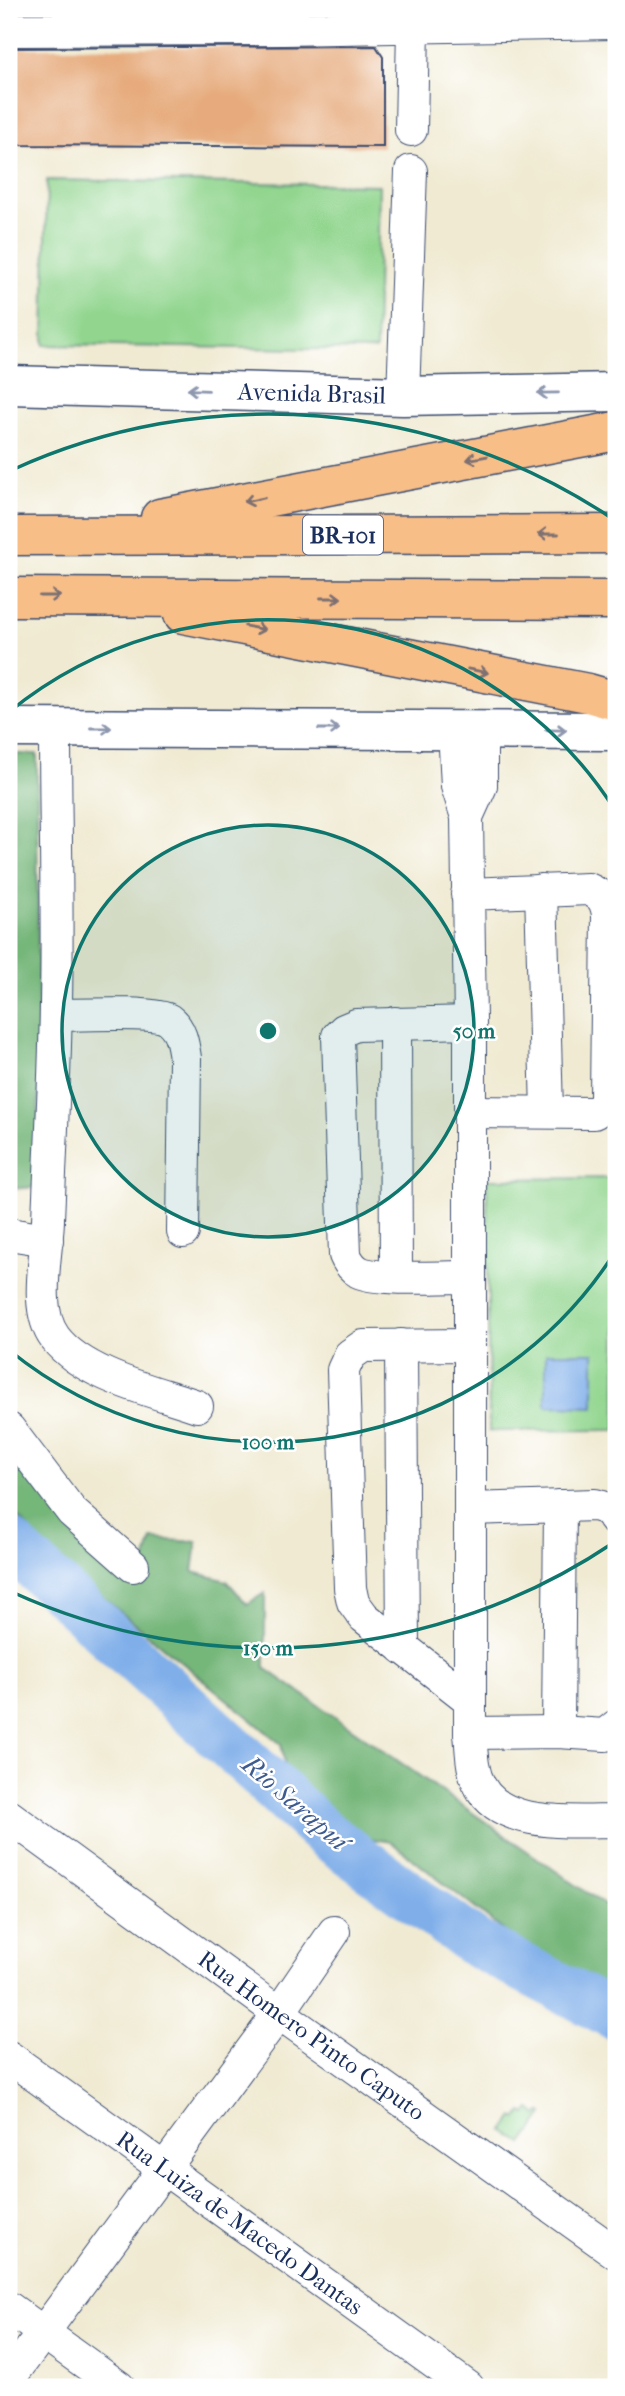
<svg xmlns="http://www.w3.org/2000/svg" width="625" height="2396" font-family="'IM FELL French Canon',serif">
<rect width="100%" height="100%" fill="#fff"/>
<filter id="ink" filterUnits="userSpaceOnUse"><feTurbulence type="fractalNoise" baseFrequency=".0143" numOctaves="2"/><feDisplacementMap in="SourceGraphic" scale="14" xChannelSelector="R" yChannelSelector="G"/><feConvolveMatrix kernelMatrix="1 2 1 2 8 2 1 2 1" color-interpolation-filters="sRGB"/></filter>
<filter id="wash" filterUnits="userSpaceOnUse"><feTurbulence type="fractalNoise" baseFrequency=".00686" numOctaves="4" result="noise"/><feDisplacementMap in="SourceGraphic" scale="28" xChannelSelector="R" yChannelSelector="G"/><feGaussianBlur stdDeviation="1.57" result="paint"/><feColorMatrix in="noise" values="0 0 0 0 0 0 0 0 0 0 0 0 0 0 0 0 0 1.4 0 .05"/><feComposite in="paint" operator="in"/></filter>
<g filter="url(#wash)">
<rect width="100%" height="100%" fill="#f0ead2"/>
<g fill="#91d58e" stroke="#568276" stroke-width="2">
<path d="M47,180L379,185L376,350L44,345Z"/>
<path d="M616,1178V1430L489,1431L487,1179Z"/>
<path d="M530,2109L538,2115L541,2112L544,2114L523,2144L504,2131L514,2117L517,2119L523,2112L526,2114Z"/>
</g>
<g fill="#74b679" stroke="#48726c" stroke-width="2">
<path d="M9,754H37L39,1187L9,1189Z"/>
<path d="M9,1434L139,1579L152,1539L197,1542L193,1572L227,1581L247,1604L265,1593V1668L616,1913V1994L531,1952L391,1842L345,1834L288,1782L281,1744L56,1559L9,1508Z"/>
</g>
<path fill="#7faee9" stroke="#4d6ea4" stroke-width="2" d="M546,1353H594V1407L546,1406Z"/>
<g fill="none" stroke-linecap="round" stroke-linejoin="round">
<path stroke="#7faee9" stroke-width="49" d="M9,1543L325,1834L475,1943L616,2016"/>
</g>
<g id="blocks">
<path fill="#e6aa7b" d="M376,46L383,57V147L9,145V48Z"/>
</g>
</g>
<g filter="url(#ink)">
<use href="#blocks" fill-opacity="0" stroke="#3b4b6f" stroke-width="2"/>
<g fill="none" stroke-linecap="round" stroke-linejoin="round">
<g stroke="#3b4b6f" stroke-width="34">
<g id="minor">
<path d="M9,30L284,29L616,23"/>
<path d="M411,130L413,26"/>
<path d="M403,396L411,171"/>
<path d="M55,728C55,819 58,911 56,1003C55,1075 51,1147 48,1220C47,1255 33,1309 55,1338C84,1376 154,1391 197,1406"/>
<path d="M454,729L457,786L467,817L470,1022V1733C472,1751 471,1770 480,1786C502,1829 576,1821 616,1821"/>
<path d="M467,817L481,786V729"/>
<path d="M541,890L547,1112"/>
<path d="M467,894L588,889C602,895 605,899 608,914L606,1100L602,1108L594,1113L470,1112"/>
<path d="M56,1015C76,1015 156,1011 169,1020C181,1029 183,1044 185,1058L183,1232"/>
<path d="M470,1022L356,1025L344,1030L338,1036L345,1255C348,1262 352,1268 359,1272C378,1281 446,1277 470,1277"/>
<path d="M395,1023L396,1277"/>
<path d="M9,1234L47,1240"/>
<path d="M401,1345L403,1648"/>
<path d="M470,1345L363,1346L350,1355L343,1370L350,1588L353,1602L364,1617L470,1700"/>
<path d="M9,1429L72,1512L133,1566"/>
<path d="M470,1509L595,1505L607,1509L616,1521"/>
<path d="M558,1732L560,1506"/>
<path d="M470,1733L558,1732L605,1735L616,1726"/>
<path id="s1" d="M9,1816L279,2013L616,2253"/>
<path id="s2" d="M9,2057L468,2387"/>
<path d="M9,2308L119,2387"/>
<path d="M9,2379L279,2013L334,1932"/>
</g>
</g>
<g stroke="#3b4b6f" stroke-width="41">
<g id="tertiary">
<path id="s3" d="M9,385L403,396L616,392"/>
<path d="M9,728L616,731"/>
</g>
</g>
<g stroke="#3b4b6f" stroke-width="41">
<g id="motorway">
<path d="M160,518L616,431"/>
<path d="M9,536L616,534"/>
<path d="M9,597L616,600"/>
<path d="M183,614L588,693L616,701"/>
</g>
</g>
<use href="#minor" stroke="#fff" stroke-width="32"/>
<use href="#tertiary" stroke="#fff" stroke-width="38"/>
<use href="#motorway" stroke="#f7be88" stroke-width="38"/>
</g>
<defs><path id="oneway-shaft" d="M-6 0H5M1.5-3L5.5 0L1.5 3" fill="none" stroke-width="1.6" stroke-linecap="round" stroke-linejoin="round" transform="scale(1.75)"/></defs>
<g stroke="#8d97ae">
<use href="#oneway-shaft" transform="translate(198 390) rotate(-178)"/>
<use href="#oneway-shaft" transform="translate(548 393) rotate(179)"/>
<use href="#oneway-shaft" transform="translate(101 728)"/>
<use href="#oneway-shaft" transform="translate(329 729)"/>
<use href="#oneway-shaft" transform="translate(556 730) rotate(1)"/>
</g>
<g stroke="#7e6f71">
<use href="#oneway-shaft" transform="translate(477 458) rotate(170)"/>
<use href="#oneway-shaft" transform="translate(254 500) rotate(169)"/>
<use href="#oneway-shaft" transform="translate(548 534) rotate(180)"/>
<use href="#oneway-shaft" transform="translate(50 596)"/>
<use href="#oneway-shaft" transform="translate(331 598)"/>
<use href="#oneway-shaft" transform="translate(255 628) rotate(11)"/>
<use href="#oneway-shaft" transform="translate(478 671) rotate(11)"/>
</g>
</g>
<circle cx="268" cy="1031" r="206" fill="#0f766e" fill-opacity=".12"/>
<g fill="none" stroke="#0f766e" stroke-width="3.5">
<circle cx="268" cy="1031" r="206"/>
<path d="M615 1252A411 411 0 0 1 9 1350M9 712A411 411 0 0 1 615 810"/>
<path d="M613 1543A617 617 0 0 1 12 1592M12 470A617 617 0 0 1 613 519"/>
</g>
<g text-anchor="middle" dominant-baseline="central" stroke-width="5" stroke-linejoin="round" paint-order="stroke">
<rect fill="#fff" stroke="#5f6d8e" stroke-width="2" x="303" y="515.5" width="80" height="39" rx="5"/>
<g font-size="23" font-weight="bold" fill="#1b2f5e">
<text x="343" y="535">BR-101</text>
</g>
<g font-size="24" fill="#1b2f5e" stroke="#fff">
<text stroke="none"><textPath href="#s3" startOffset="303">Avenida Brasil</textPath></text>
<text stroke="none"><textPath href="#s1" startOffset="374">Rua Homero Pinto Caputo</textPath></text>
<text stroke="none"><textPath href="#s2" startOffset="284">Rua Luiza de Macedo Dantas</textPath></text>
</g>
<g font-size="26" font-style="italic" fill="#3e5b8f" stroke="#fff">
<text transform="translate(295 1803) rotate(41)">Rio Sarapuí</text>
</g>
</g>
<circle cx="268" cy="1031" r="10" fill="#0f766e" stroke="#fff" stroke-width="3.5"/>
<g font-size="21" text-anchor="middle" font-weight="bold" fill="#0f766e" stroke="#fff" stroke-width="5" stroke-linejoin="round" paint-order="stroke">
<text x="474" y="1038">50 m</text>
<text x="268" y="1449">100 m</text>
<text x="268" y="1655">150 m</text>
</g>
<rect width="625" height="2396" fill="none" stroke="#fff" stroke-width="35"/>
</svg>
